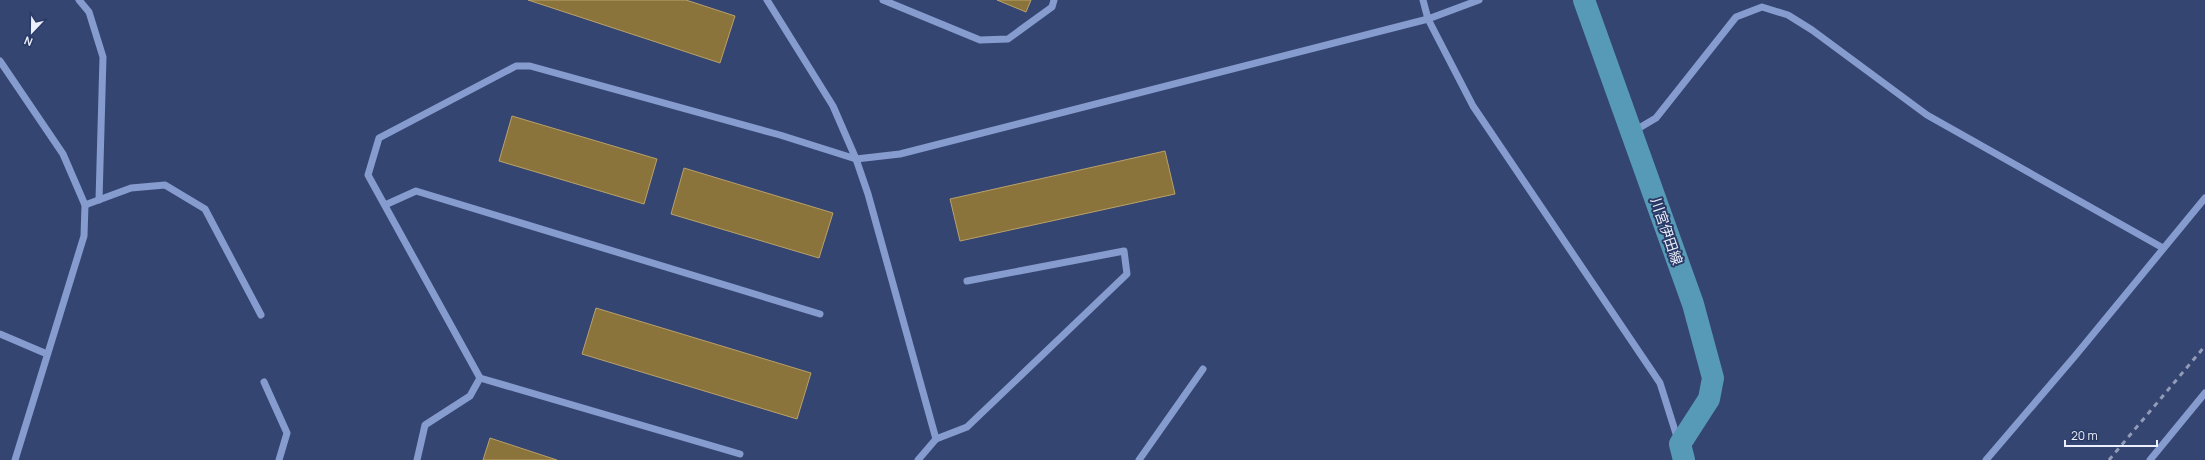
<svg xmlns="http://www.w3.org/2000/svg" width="2205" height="460" font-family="Manrope,'Noto Sans JP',sans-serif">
<rect width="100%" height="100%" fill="#344571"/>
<g fill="#8b743c" stroke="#b9a169">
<path d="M528,0H686L735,16L720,63Z"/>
<path d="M997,0H1031L1026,12Z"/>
<path d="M512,116L657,159L644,204L499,161Z"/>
<path d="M1165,151L1175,194L960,241L950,199Z"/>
<path d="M684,168L833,213L819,258L671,214Z"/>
<path d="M596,308L811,373L797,419L582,354Z"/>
<path d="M490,438L557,460H483Z"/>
</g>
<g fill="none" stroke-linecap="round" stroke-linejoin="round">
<g stroke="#869bce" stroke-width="7">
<path d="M79,0L89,12L103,57L99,200"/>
<path d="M767,0L833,106L856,159L868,194L936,439L918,460"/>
<path d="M883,0L980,40L1008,39L1052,7L1054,0"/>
<path d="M1423,0L1428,19L1473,106L1660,383L1678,440"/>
<path d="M0,61L63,154L85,205L84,236L15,460"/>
<path d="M1634,131L1656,118L1736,17L1762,7L1788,15L1812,30L1927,115L2163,248"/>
<path d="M85,205L131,188L165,185L205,209L261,315"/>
<path d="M385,205L416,191L820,314"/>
<path d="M0,334L47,354"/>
<path d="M264,382L287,433L279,460"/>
<path d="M936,439L967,427L1127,274L1124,251L967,281"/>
<path d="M740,454L480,378L368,175L379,138L516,66H530L780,135L856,159L900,154L1428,19L1479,0"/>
<path d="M417,460L425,425L470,396L480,378"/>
<path d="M1139,460L1203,369"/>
<path d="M1986,460L2075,356L2205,198"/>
<path d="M2150,460L2205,393"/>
</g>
<path stroke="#569ab7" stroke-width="22" d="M1584,0L1693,304L1713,378L1709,399L1680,444L1684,460"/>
<path stroke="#929cb8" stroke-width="3" stroke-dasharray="5 5" stroke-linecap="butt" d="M2109,460L2205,346"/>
</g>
<g text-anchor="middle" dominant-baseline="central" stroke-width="4" stroke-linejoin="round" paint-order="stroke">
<g font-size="14" fill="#ecf0fc" stroke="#2a3a66">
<text transform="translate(1667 231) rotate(71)">川宮伊田線</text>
</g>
</g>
<g transform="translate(32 32) rotate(202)" stroke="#2a3a66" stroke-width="3" paint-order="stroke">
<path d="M0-3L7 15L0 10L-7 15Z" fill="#ecf0fc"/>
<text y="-6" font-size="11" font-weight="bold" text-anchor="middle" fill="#ecf0fc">N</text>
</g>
<path d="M2065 440v6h92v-6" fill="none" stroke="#ecf0fc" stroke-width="2"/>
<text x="2071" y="440" font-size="12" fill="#ecf0fc" stroke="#2a3a66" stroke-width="3" paint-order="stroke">20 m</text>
</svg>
